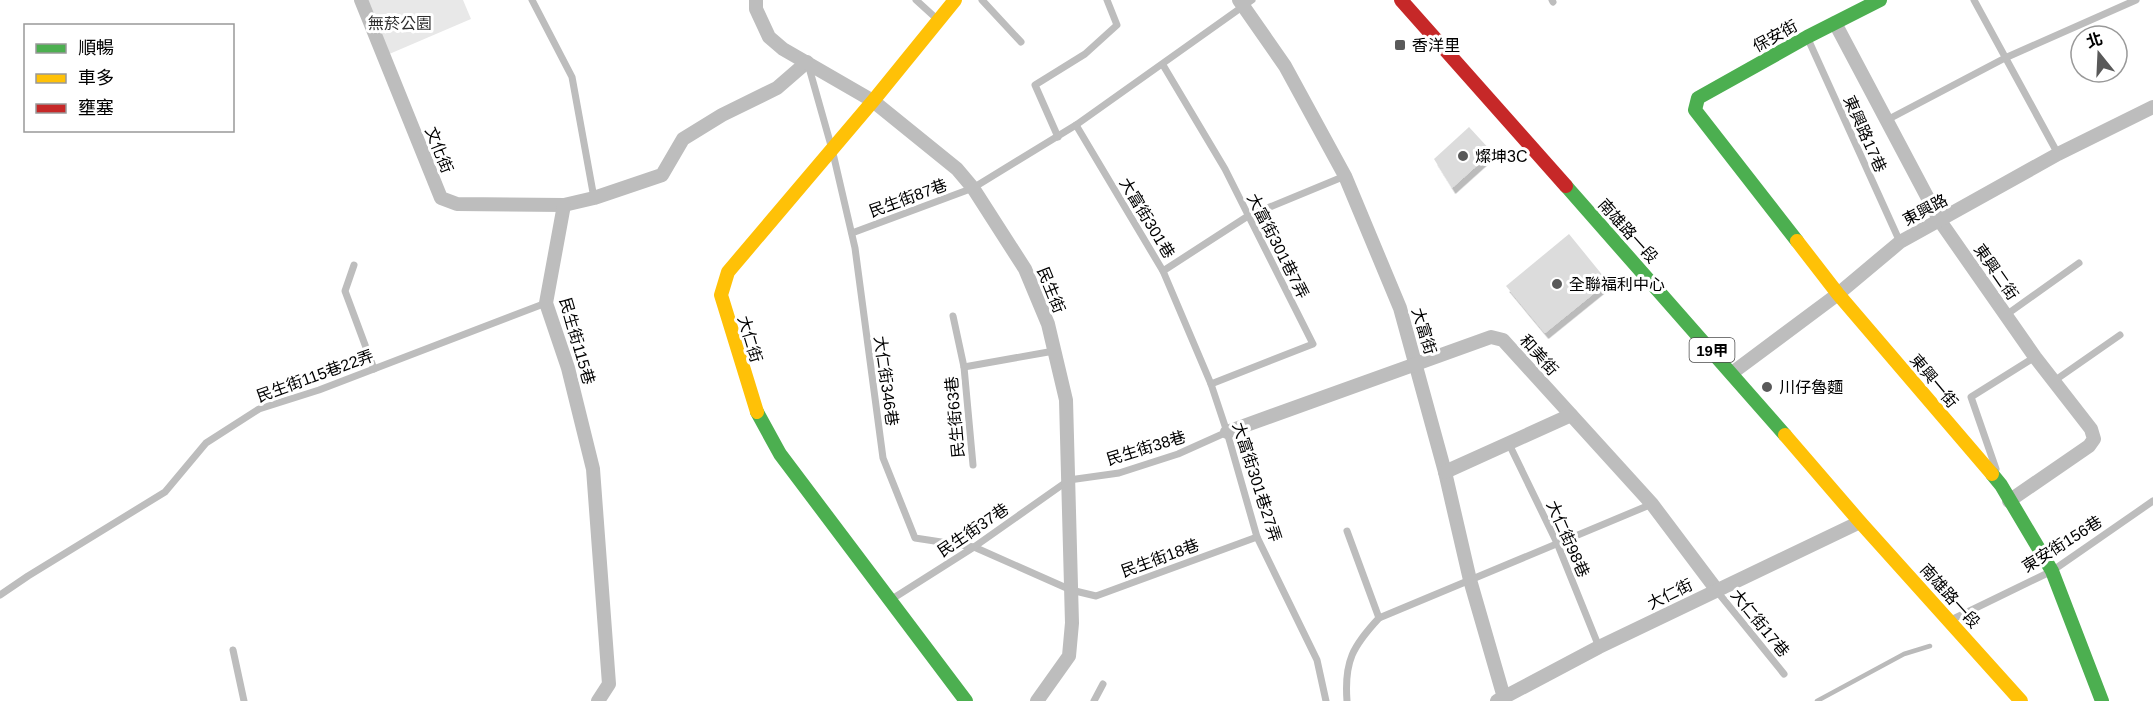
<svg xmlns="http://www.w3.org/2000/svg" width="2153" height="701" font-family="Arial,'Noto Sans TC',sans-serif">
<defs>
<filter id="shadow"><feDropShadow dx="3.5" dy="6" stdDeviation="0" flood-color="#0004"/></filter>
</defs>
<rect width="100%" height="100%" fill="#fff"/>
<path fill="#e8e8e8" d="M365,0H463L471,19L387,55Z"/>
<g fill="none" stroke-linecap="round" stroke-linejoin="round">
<path stroke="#bababa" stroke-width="4.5" d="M1817,701L1904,654L1930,646"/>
</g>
<g fill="#dcdcdc" filter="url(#shadow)">
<path d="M1469,127L1492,152L1452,188L1434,159Z"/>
<path d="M1569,234L1608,282L1545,333L1506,286Z"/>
</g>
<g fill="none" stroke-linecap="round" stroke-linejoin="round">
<g stroke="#bdbdbd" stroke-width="7">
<path d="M532,0L572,77L594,198"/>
<path d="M916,0L938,20"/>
<path d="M982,0L1021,42"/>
<path d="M1552,0L1553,2"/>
<path d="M1974,0L2058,154"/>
<path d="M1808,39L1900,242"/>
<path d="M808,64L832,149L855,248L883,458L915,538L974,547L1071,590L1096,596L1257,537"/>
<path d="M1163,65L1225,169L1313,344L1211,384"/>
<path d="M1887,120L2005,58L2136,0"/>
<path d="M1076,125L1163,271L1248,216L1345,176"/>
<path d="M1058,137L1035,85L1085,54L1117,25L1107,0"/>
<path d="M852,233L973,188L1076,125L1252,0"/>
<path d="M354,265L345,291L374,369"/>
<path d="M1163,271L1211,384L1227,432L1257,537L1317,660L1326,701"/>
<path d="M2006,315L2079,263"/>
<path d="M953,316L964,367"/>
<path d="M2054,381L2120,335"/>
<path d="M1509,444L1557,543L1599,647"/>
<path d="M973,465L964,367L1054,351"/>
<path d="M1996,469L1971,397L2035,357"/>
<path d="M1347,531L1379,618"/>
<path d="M1716,590L1784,674"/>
<path d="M0,595L28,576L165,492L206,443L259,409L319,390L546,303"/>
<path d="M892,599L974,547L1069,480L1119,473L1178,454L1227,432"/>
<path d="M1951,620L2052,571L2153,501"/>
<path d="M233,650L244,701"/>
<path d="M1094,701L1103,684"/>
<path d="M1347,701C1344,661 1353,646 1379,618L1652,504"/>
</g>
<g stroke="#bdbdbd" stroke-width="14">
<path d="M361,0L441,198L457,204L564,205L594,198L662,175L683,139L722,115L777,88L807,62"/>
<path d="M756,0V9L769,37L783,49L873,101L957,169L973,188L1025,269L1048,324L1066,400L1072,623L1069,656L1037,701"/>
<path d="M1239,0L1285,66L1345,176L1400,308L1445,472L1470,580L1505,701"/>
<path d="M1835,23L1940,221L2035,357L2091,429L2094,439L2089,446L2009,501"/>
<path d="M564,205L546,303L568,368L593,469L609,684L598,701"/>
<path d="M1732,373L1838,294L1900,242L2058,154L2153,107"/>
<path d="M1227,432L1491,337L1503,340L1652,504L1716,589"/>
<path d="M1445,472L1571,415"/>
<path d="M1497,701L1599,647L1860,522"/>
</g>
<g stroke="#4caf50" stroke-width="14">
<path d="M1566,186L1785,435"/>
<path d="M1797,241L1695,110L1698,98L1807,37L1880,0"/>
<path d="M757,412L780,454L966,701"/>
<path d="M1992,474L2001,485L2052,571L2102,701"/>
</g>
<g stroke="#ffc107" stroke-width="14">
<path d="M1797,241L1838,294L1992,474"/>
<path d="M757,412L721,295L728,272L873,101L955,0"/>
<path d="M1785,435L1860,522L2021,701"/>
</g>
<path stroke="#c62828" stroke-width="14" d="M1401,0L1566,186"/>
</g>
<g fill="#595959" stroke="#fff" stroke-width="2">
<rect x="1394" y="39" width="12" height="12" rx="3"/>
<circle cx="1463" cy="156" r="6"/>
<circle cx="1557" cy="284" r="6"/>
<circle cx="1767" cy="387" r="6"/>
</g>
<g text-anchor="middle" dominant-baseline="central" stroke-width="6" stroke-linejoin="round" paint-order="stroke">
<rect fill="#fff" stroke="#4c4c4c" stroke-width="1.5" x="1689.5" y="338" width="45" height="24" rx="4.5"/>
<g font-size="15" font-weight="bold" fill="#000">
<text x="1712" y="350">19甲</text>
</g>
<g font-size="16" fill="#2d2d2d" stroke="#fff">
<text x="400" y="23">無菸公園</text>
</g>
<g font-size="16" fill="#000" stroke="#fff">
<text transform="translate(1775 36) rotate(-29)">保安街</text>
<text transform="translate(1865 134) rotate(66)">東興路17巷</text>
<text transform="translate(439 150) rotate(68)">文化街</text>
<text transform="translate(908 198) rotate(-20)">民生街87巷</text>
<text transform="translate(1925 210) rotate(-28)">東興路</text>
<text transform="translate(1147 218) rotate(59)">大富街301巷</text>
<text transform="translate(1628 231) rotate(48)">南雄路一段</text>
<text transform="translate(1278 246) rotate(63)">大富街301巷7弄</text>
<text transform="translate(1996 272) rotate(55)">東興二街</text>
<text transform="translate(1051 290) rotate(68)">民生街</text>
<text transform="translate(1424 331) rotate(73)">大富街</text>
<text transform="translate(750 339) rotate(73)">大仁街</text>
<text transform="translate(577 341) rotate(74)">民生街115巷</text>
<text transform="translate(1539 355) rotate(48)">和美街</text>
<text transform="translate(315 376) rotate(-20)">民生街115巷22弄</text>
<text transform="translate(886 381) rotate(82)">大仁街346巷</text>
<text transform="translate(1934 381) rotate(50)">東興一街</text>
<text transform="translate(955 417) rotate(-95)">民生街63巷</text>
<text transform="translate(1146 448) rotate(-17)">民生街38巷</text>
<text transform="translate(1257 482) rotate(72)">大富街301巷27弄</text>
<text transform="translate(973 530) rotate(-34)">民生街37巷</text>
<text transform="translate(1568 539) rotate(66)">大仁街98巷</text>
<text transform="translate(2062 544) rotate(-32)">東安街156巷</text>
<text transform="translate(1160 558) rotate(-20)">民生街18巷</text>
<text transform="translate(1670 594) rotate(-26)">大仁街</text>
<text transform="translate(1950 596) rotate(48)">南雄路一段</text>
<text transform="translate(1760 623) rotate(51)">大仁街17巷</text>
</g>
<g font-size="16" fill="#000" stroke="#fff" text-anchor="start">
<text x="1412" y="45">香洋里</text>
<text x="1475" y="156">燦坤3C</text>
<text x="1569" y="284">全聯福利中心</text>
<text x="1779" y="387">川仔魯麵</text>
</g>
</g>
<rect x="24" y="24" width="210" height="108" fill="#ffffff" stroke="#999999" stroke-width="1.5"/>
<rect x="36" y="44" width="30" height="9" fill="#4caf50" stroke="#999999" stroke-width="1.5"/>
<text x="78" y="54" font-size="18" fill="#000000">順暢</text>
<rect x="36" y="74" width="30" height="9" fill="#ffc107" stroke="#999999" stroke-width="1.5"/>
<text x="78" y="84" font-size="18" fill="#000000">車多</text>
<rect x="36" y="104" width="30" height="9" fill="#c62828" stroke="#999999" stroke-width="1.5"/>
<text x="78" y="114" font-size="18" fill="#000000">壅塞</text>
<g transform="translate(2099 54) rotate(342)"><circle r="28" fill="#ffffff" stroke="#999999" stroke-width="1.5"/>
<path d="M0-4.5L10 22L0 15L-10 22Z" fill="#595959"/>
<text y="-9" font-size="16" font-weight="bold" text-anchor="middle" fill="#000000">北</text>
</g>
</svg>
